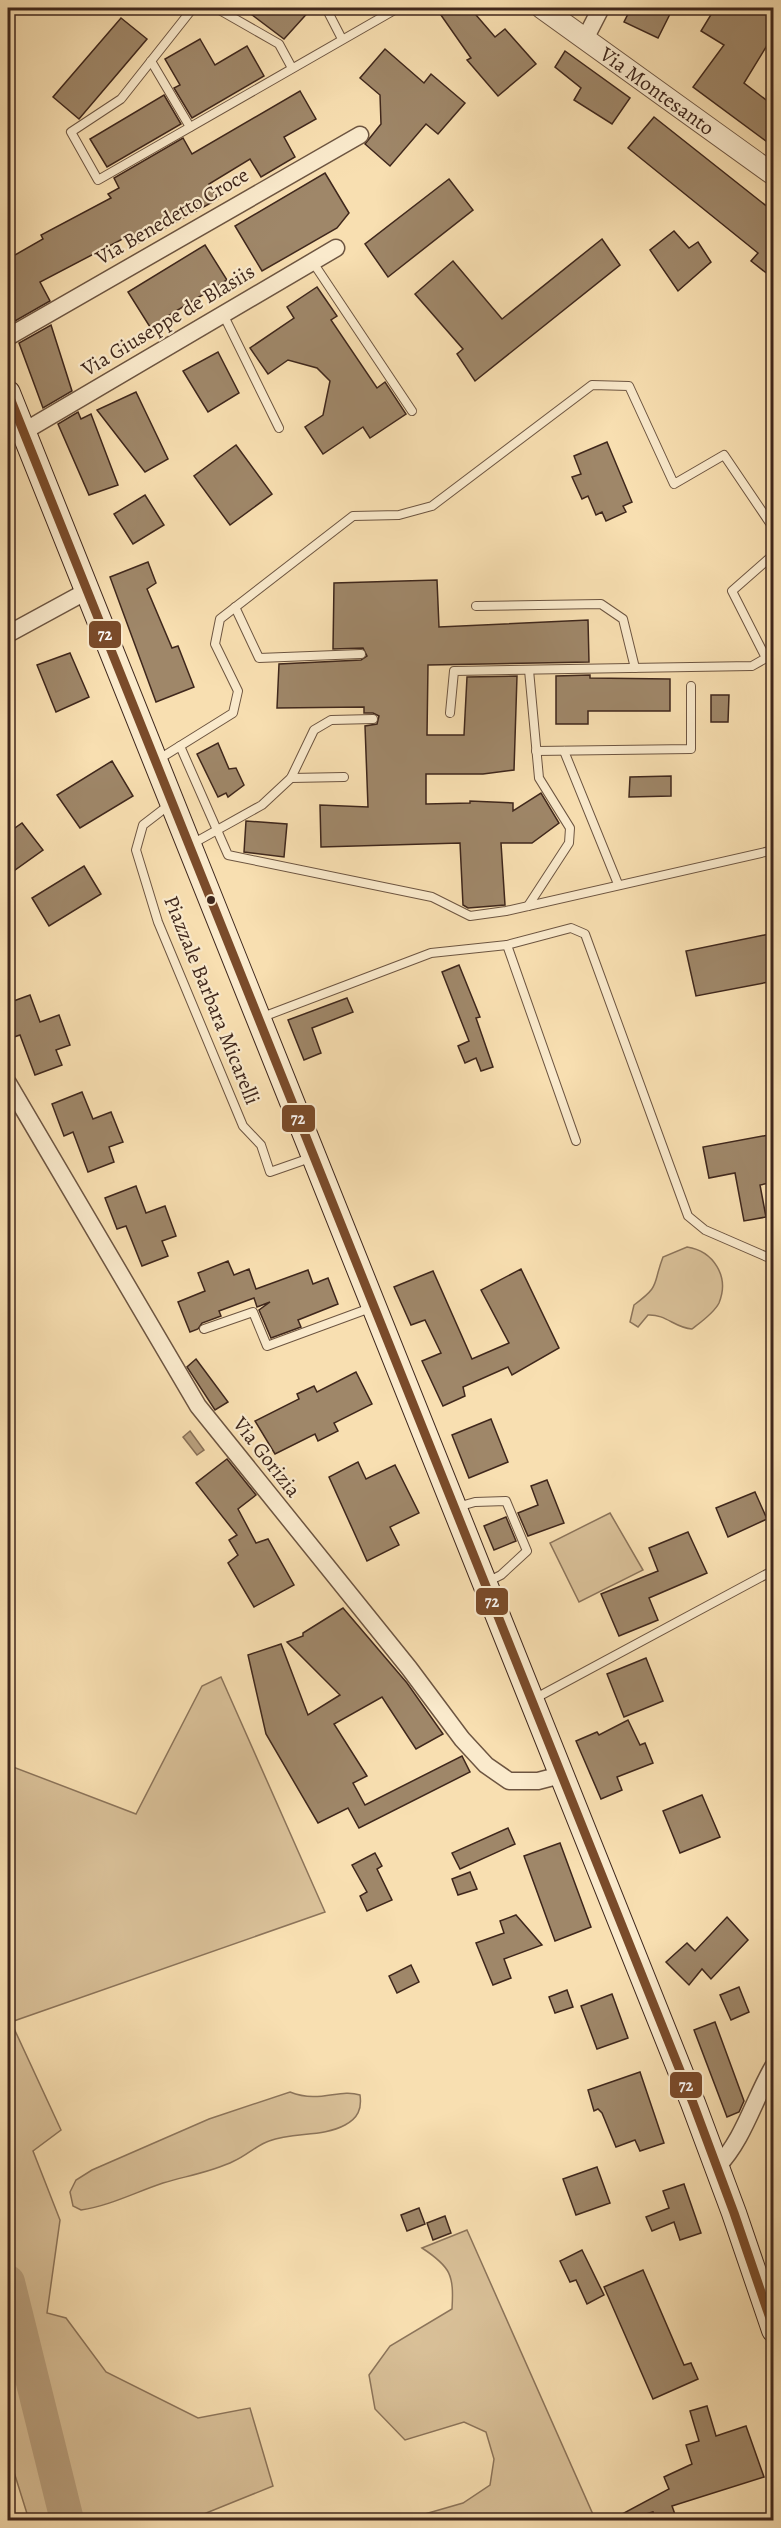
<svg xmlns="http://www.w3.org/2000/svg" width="781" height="2528" font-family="Alegreya,serif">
<rect width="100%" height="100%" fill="#f8dfb1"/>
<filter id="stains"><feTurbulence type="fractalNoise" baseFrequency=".00333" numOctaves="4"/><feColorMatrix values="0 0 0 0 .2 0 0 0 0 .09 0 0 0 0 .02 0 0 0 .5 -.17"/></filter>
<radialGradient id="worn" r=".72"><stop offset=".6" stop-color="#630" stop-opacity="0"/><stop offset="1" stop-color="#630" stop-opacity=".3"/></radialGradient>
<g fill="#d9c098" stroke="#8c745a" stroke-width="1.5">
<path d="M687,1247C713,1251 730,1276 719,1303C714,1313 701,1322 692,1329C675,1328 666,1314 648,1315L638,1327L630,1322L634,1305C661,1285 652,1286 663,1257Z"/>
<path d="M610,1513L643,1570L579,1602L550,1543Z"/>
<path d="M221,1677L325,1912L11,2022L61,2130L33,2151L60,2220L47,2313L66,2318L106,2372L198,2418L250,2408L273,2486L189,2520H29L8,2453V1765L136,1814L202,1686Z"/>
<path d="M290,2092C320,2104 339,2088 360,2095C362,2109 358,2118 345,2125C323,2137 294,2132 269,2141C257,2145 246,2156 234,2161C212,2172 186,2176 163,2183C136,2192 109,2206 81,2210L73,2206L70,2192L76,2180L92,2170L209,2119Z"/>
<path d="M467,2230L595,2519V2520H404L463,2503L490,2485L494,2459L486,2432L464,2422L405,2440L375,2409L369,2375L390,2346L452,2309C454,2275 451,2267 422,2248Z"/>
</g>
<path fill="#b9a07e" stroke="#887057" stroke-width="1.5" d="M190,1431L204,1450L197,1455L183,1437Z"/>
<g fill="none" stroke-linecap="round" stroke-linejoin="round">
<path stroke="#b9a07e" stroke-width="34" d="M8,2282L67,2520"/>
</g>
<g fill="#9f8769" stroke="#3f271c" stroke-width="1.5">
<path d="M243,8H312L284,39Z"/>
<path d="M436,8H470L495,37L505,29L536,64L498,96L467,60L471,58Z"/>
<path d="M631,8H673L658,38L624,22Z"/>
<path d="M715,8H774V34L744,83L774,106V147L693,87L724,45L701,31Z"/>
<path d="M121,18L147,39L79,119L53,97Z"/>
<path d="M200,39L215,65L247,46L264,76L192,118L174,88L180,85L165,59Z"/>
<path d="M385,49L424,83L431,74L465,103L438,134L426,124L390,166L365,144L381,124L380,95L360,78Z"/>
<path d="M565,51L630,98L612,124L574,100L581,88L555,67Z"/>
<path d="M300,91L316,119L284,137L295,157L261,177L250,159L209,184L218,199L137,244L132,234L40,282L50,301L15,321L8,309V259L43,239L41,235L111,198L108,194L119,188L114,178L183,138L192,154Z"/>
<path d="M164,95L181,124L107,167L90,139Z"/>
<path d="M654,117L774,212V279L751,261L758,253L628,148Z"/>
<path d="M325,173L349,213L337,228L262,271L235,226Z"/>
<path d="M449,179L473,210L388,277L365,244Z"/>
<path d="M674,231L689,248L698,242L711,262L678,291L650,250Z"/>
<path d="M602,239L620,265L475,381L457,354L463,349L415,294L453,261L502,319Z"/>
<path d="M205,245L227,280L150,327L128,292Z"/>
<path d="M317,287L337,316L331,320L377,388L385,382L406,414L370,438L363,427L323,454L305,427L323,415L330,381L317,368L288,360L268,374L250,348L294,318L287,307Z"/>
<path d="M51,325L72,391L43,408L19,343Z"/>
<path d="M218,352L239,393L208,412L183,371Z"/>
<path d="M136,392L168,459L145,472L97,410Z"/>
<path d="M78,412L81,419L91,414L118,485L89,495L58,424Z"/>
<path d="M607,442L632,502L623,506L626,512L606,521L602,512L596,515L588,496L582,499L572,477L581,474L574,456Z"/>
<path d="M236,445L272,494L230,525L194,476Z"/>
<path d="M145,495L164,525L133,544L114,514Z"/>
<path d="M148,562L156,583L147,589L172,648L178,646L194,687L156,702L110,577Z"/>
<path d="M437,580L439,627L588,620L589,662L428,665L427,735H464L467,677L517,676L514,770L483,774H426V804L470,803V801L513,803V811L541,793L559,823L532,843H501L505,905L468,908L463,905L460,843L321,847L320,805L368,807L365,726L377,724L379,716L373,713H364V707L277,708L279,664L361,660L367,656L363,648L333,649L334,583Z"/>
<path d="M70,653L89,697L56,712L37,665Z"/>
<path d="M590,675V678L670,679V711H588V724H556V676Z"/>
<path d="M711,695H729L728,722H711Z"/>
<path d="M218,743L229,769L236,768L244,785L228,797L226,793L218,797L197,754Z"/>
<path d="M112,761L133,796L80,828L57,795Z"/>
<path d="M671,776V796L629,797L630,777Z"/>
<path d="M246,821L287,824L284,857L244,852Z"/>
<path d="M22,823L43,850L8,875V833Z"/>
<path d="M84,866L101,894L49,926L32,898Z"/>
<path d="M774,933V981L696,996L686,951Z"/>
<path d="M459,965L480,1017L476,1018L493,1067L481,1071L476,1058L465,1063L458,1046L469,1041L442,972Z"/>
<path d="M30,995L40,1022L59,1015L70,1045L56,1050L62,1065L35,1075L20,1035L11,1038L8,1030V1003Z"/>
<path d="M347,998L353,1012L312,1028L321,1053L304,1060L288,1020Z"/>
<path d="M82,1092L93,1119L111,1112L123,1142L109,1147L114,1162L88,1172L73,1132L64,1136L52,1104Z"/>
<path d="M774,1134V1182L760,1185L766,1217L744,1221L735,1173L709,1178L703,1147Z"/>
<path d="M136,1186L146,1213L165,1206L176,1236L162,1241L168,1256L142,1266L126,1226L117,1229L105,1198Z"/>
<path d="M228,1261L234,1275L249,1269L256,1289L308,1270L313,1284L328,1278L338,1304L298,1320L301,1327L271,1338L259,1310L270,1302L257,1307L254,1298L219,1311L221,1316L202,1323L198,1329L190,1332L178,1302L205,1291L198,1273Z"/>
<path d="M521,1269L559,1348L512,1375L508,1367L463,1387L465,1396L443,1406L422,1361L441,1353L425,1320L411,1325L394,1287L433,1271L472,1359L509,1343L481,1290Z"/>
<path d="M196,1359L228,1402L215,1410L187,1367Z"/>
<path d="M356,1372L372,1404L334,1423L338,1431L318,1441L315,1434L275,1454L255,1421L299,1399L297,1394L314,1386L317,1392Z"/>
<path d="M491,1419L508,1462L469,1478L452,1435Z"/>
<path d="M227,1459L256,1495L238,1509L256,1543L268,1539L294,1585L254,1607L228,1563L238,1555L229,1540L237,1535L196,1483Z"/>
<path d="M358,1462L366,1479L395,1465L419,1513L390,1527L399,1545L367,1561L329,1477Z"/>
<path d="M547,1480L564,1523L528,1536L518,1513L538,1505L531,1486Z"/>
<path d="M755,1492L767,1519L728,1537L716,1508Z"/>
<path d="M506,1517L516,1541L494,1550L484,1526Z"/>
<path d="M688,1532L707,1573L649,1598L658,1620L619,1636L601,1594L658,1571L649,1548Z"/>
<path d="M343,1608L407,1683L443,1734L416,1749L382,1697L334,1724L367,1776L353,1783L365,1805L462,1756L470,1772L359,1828L348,1808L318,1823L266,1734L248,1655L281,1644L308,1715L340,1695L287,1642L303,1636V1633Z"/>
<path d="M646,1658L663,1701L624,1717L607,1674Z"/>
<path d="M628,1720L640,1745L645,1743L653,1763L617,1777L622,1790L601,1799L576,1741L597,1732L599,1735Z"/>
<path d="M702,1795L720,1837L680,1853L663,1811Z"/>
<path d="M508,1828L515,1844L460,1869L452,1853Z"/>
<path d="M560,1843L591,1927L555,1941L524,1856Z"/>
<path d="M375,1853L382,1866L377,1869L392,1900L367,1911L360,1896L367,1892L352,1865Z"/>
<path d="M470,1872L477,1889L458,1895L452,1879Z"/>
<path d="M516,1915L542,1945L504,1959L511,1978L493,1985L476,1943L504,1933L500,1921Z"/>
<path d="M727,1917L748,1940L711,1979L702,1969L689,1985L666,1962L687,1943L695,1951Z"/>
<path d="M411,1965L419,1982L397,1993L389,1976Z"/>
<path d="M739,1987L749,2012L731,2020L720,1995Z"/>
<path d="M567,1990L573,2007L555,2013L549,1997Z"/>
<path d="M612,1994L628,2038L597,2049L581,2006Z"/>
<path d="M715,2022L744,2101L739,2112L727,2117L694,2030Z"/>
<path d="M640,2072L664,2143L640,2151L635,2140L616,2147L602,2113L598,2109L594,2111L588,2090Z"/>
<path d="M597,2167L610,2203L576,2215L563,2179Z"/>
<path d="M684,2184L701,2233L680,2240L674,2222L652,2231L646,2217L669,2208L663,2191Z"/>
<path d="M419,2208L425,2224L407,2231L401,2215Z"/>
<path d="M445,2216L451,2233L433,2240L427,2223Z"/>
<path d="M582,2250L604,2295L587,2304L576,2280L570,2282L560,2261Z"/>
<path d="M643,2270L684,2365L691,2363L698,2379L653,2399L604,2287Z"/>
<path d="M707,2406L716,2436L746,2426L764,2477L672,2506L677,2520H656L653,2512L625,2520L622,2514L669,2489L664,2477L692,2464L686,2445L699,2441L690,2411Z"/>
</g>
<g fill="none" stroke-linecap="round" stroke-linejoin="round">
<g stroke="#6d5541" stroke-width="10">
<g id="service">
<path d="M193,8L121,99L71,132L98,180L398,8"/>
<path d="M216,8L279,44L292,68"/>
<path d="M326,8L342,39"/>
<path d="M151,61L190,127"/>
<path d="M312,261L412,411"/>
<path d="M223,314L279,428"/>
<path d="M476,606L601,604L623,619L635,668"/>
<path d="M235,607L259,658L361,654"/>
<path d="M774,699V703"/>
<path d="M450,713L454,671L752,666L766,658L732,591L774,554"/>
<path d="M180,746L228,855L432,897L470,916L506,911L774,850"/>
<path d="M536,751L691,749V686"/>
<path d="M564,751L618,884"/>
<path d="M156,761L233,713L238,691L215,644L220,619L353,516L399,515L432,506L592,385L629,386L674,484L724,455L774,529"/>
<path d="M291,778L344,777"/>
<path d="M169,805L143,825L136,850L158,922L243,1126L261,1145L270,1172L313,1157"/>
<path d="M192,844L262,805L291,778L314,730L331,720L373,719"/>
<path d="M528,906L569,843L570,828L539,778L529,670"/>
<path d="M507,945L576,1141"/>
<path d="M260,1018L431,953L507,945L571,928L585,934L688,1216L705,1230L774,1260"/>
<path d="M204,1329L253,1312L267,1346L373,1307"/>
<path d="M457,1507L475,1502L506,1501L527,1551L501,1575L487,1582"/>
<path d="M534,1699L774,1570"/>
</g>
</g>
<g stroke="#6d5541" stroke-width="19">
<g id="minor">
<path d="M585,39L601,8"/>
<path d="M8,337L360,135"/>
<path d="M23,432L336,248"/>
<path d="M8,634L87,591"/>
<path d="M8,1083L198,1406L409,1668L462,1739L486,1765L509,1781H538L561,1775"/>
<path d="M717,2167C744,2139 754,2099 774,2065"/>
</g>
</g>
<g stroke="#6d5541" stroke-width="23">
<g id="tertiary">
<path id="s1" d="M542,8L774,175"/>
</g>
</g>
<g stroke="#3f271c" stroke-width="26">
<path id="secondary" d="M8,393L693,2103L734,2213L774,2330"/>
</g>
<use href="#service" stroke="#faeacc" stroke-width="8"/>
<use href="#minor" stroke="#faeacc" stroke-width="16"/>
<use href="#tertiary" stroke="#faeacc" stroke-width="21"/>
<use href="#secondary" stroke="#faeacc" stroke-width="24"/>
<g stroke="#faeacc" stroke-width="14">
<path id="bus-1" d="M8,393L693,2103L734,2213L774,2330"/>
</g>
<use href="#bus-1" stroke="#7a4b2a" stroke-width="9"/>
</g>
<circle fill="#3f271c" stroke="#faeacc" stroke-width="2" cx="211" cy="900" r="5"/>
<g text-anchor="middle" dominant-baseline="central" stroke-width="4.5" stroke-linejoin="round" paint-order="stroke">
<g font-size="21" fill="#3f271c" stroke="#faeacc">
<text stroke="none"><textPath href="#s1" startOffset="142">Via Montesanto</textPath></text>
<text transform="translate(172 216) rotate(-30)">Via Benedetto Croce</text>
<text transform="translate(168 320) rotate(-31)">Via Giuseppe de Blasiis</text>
<text transform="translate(212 1000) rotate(68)">Piazzale Barbara Micarelli</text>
<text transform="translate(267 1457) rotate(52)">Via Gorizia</text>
</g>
</g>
<g stroke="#faeacc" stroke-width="2">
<rect x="88" y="620" width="34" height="29" rx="6" fill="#7a4b2a"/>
<rect x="281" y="1104" width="35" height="29" rx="6" fill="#7a4b2a"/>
<rect x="475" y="1587" width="34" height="29" rx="6" fill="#7a4b2a"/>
<rect x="669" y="2071" width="34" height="28" rx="6" fill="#7a4b2a"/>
</g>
<g font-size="16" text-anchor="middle" font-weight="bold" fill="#fff">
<text x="105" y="640">72</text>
<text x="298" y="1124">72</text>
<text x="492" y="1607">72</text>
<text x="686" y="2091">72</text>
</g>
<rect width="781" height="2528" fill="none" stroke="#f8dfb1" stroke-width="30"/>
<rect x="9" y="9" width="763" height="2510" fill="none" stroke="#3f271c" stroke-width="3"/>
<rect x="15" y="15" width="751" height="2498" fill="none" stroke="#3f271c" stroke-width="1.5"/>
<rect width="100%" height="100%" filter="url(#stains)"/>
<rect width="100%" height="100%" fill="url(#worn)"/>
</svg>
